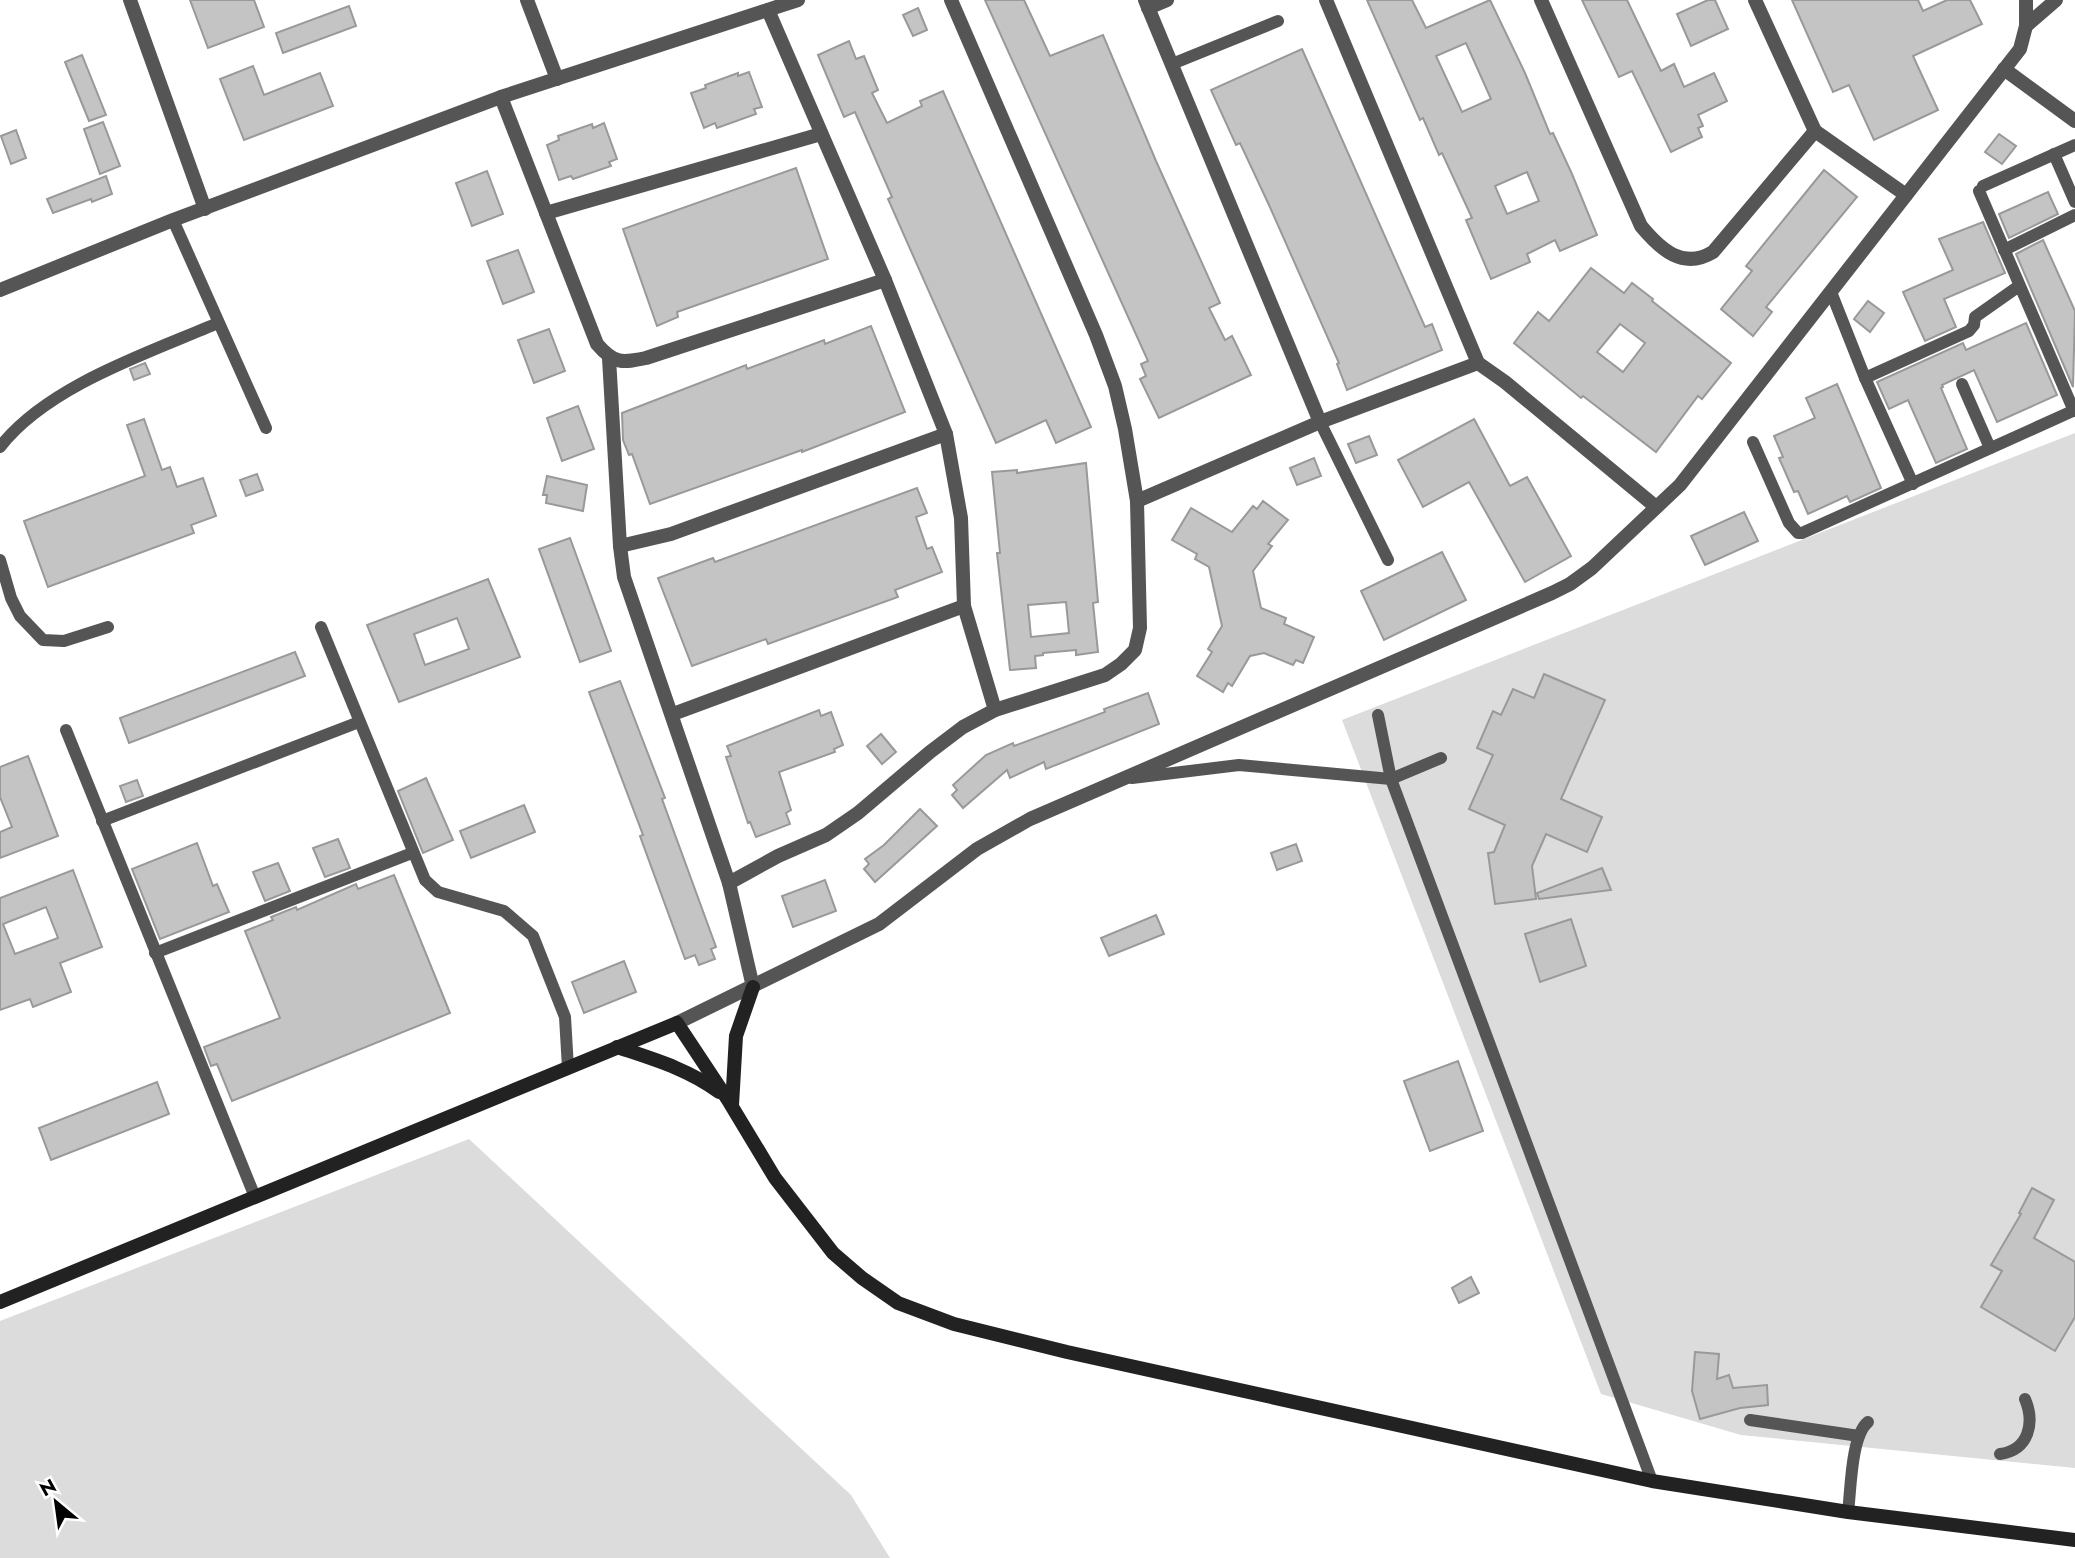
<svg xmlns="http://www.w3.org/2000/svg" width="2075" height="1558" font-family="Jost,sans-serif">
<rect width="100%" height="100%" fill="#fff"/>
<g fill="#dcdcdc">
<path d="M2075,433V1468L1741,1435L1601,1394L1342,720Z"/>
<path d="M469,1139L851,1495L890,1558H0V1321Z"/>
</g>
<g fill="#c4c4c4" stroke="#999" stroke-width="2" fill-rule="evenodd">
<path d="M190,0H254L264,27L208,48Z"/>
<path d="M985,0H1024L1050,56L1103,35L1156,161L1220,303L1209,308L1225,340L1232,336L1251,375L1159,418L1140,379L1146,376L1141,364L1148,361Z"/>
<path d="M1367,0H1412L1426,28L1490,0L1525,73L1550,134L1553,133L1572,174L1597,235L1560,251L1555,240L1527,254L1530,262L1491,279L1466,220L1472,218L1442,153L1439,155L1423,118L1420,120ZM1466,43L1491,99L1462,112L1436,56ZM1527,172L1539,201L1507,214L1495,186Z"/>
<path d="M1582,0H1627L1661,71L1674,64L1684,87L1714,73L1727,101L1698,115L1703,126L1698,128L1702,137L1671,152L1632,71L1619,77Z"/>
<path d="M1708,0H1715L1728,29L1691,46L1677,14Z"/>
<path d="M1792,0H1918L1923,11L1947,0H1970L1982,24L1913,56L1938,110L1874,140L1849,85L1833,92Z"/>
<path d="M349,6L356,26L283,53L276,33Z"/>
<path d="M918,8L927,30L913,36L903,15Z"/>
<path d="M849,41L856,59L864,56L878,90L872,93L887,123L922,106L920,101L943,91L1091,427L1056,443L1046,420L996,443L888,199L892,197L855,112L844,117L818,55Z"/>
<path d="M1302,49L1425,327L1432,324L1442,350L1347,390L1337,364L1339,363L1269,205L1240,143L1236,145L1211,90Z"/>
<path d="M82,55L106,115L89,121L65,62Z"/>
<path d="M253,66L264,95L320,73L333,106L244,140L220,79Z"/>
<path d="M749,72L762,107L754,109L756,114L717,128L715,123L704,128L691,93L706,88L705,85L738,73V76Z"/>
<path d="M103,122L120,166L100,174L84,129Z"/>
<path d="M604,123L617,159L609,162L611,166L573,179L571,176L559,180L547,145L559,140L558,136L592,124L593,128Z"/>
<path d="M16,130L26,158L11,164L1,136Z"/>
<path d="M1999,134L2016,146L2002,164L1985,152Z"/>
<path d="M796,168L828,259L677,312L678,317L657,326L623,229Z"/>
<path d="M1824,170L1857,197L1766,307L1772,312L1753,336L1721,309L1752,271L1746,266Z"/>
<path d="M487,171L503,214L472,226L456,183Z"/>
<path d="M106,176L112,194L92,202L91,199L53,213L47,199Z"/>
<path d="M2048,192L2058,214L2009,238L1999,214Z"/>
<path d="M1983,222L2005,273L1944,299L1956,327L1925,341L1903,292L1953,270L1939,239Z"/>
<path d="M2043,240L2075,311L2073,387L2016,254Z"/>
<path d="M518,250L534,292L503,304L487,261Z"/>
<path d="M1591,268L1624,293L1632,283L1653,299L1652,301L1731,363L1702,399L1698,396L1656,452L1583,396L1581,398L1514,343L1538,312L1549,321ZM1620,324L1645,343L1623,372L1597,352Z"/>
<path d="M1868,301L1884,313L1870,332L1854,319Z"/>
<path d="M2026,323L2057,395L1997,422L1974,370L1942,385L1943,387L1941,388L1967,449L1936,463L1908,400L1889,409L1877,382L1963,343L1966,350Z"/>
<path d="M871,326L905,412L802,452V450L650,504L632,454L629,455L623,440L622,413L746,365L747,369L824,340L825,344Z"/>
<path d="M549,329L565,371L534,383L518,340Z"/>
<path d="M145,363L150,374L134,380L130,369Z"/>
<path d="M1837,384L1881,488L1850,502L1847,496L1808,514L1798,491L1794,492L1779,458L1783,457L1774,436L1815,418L1806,398Z"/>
<path d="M578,406L594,449L562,461L547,418Z"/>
<path d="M144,419L162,470L170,467L177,487L203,478L216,516L191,525L194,533L48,587L24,521L145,476L127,425Z"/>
<path d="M1474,419L1510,486L1527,477L1571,556L1525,582L1469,482L1423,507L1398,460Z"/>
<path d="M1369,436L1377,455L1356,463L1348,444Z"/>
<path d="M1314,458L1321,476L1297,485L1290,468Z"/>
<path d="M1086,463L1098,602L1093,603L1098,652L1076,655V650L1043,653V655L1035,656L1036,668L1010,670L997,553H1000L992,472L1017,470V473ZM1066,602L1069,633L1031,637L1028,605Z"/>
<path d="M257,474L263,490L246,496L240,480Z"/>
<path d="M547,476L587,485L583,511L546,503L547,495H543Z"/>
<path d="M917,488L927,513L916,517L927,549L932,547L942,572L895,590L898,597L768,644L766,639L692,666L658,578L713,558L715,562Z"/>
<path d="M1263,501L1288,520L1268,544L1272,546L1253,571L1261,608L1286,618L1284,624L1314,637L1303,663L1296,660L1293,665L1264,653L1250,656L1232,686L1228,683L1223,692L1197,676L1212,652L1208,649L1222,626L1209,567L1195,559L1197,554L1172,540L1191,508L1232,532L1253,506L1257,509Z"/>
<path d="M1744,512L1758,541L1705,565L1691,536Z"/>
<path d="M570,538L611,651L580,662L539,549Z"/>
<path d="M1442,552L1466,600L1384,640L1361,591Z"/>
<path d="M488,579L520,657L399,702L367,625ZM457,618L469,649L425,665L414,634Z"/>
<path d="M295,652L305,676L129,743L120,718Z"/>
<path d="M1544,674L1605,700L1561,799L1602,817L1587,852L1546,834L1532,866L1536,899L1495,904L1488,853L1494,852L1505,825L1469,809L1493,755L1477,748L1493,711L1501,715L1513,689L1534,698Z"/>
<path d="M620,681L665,798L662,799L716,947L711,949L715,959L699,965L695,955L685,959L640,836L643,835L589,692Z"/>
<path d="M1148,693L1159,724L1046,769L1044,762L1010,778L1007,770L963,808L952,795L957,790L953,785L986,755L1013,743L1014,746L1105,712L1104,709Z"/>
<path d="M819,710L821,716L831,712L843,745L834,749L835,752L779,772L791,810L786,813L790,824L756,837L750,822L748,823L726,757L731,756L727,746Z"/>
<path d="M881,734L896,752L882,764L867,746Z"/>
<path d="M28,756L58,836L0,858V832L12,827L0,797V767Z"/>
<path d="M426,778L453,840L423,853L398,791Z"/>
<path d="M137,780L143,796L126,802L120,786Z"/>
<path d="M524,805L535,832L471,858L460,831Z"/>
<path d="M920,809L937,826L875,882L864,869L869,864L865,859L884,845Z"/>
<path d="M338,839L350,868L325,877L313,848Z"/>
<path d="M197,843L213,886L217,884L229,912L160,939L132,869Z"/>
<path d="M1296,844L1302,861L1277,870L1271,853Z"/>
<path d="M278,863L290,891L265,901L253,872Z"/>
<path d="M1602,868L1611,890L1539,899L1537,893Z"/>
<path d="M73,870L102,947L60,963L71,992L33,1007L30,999L0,1010V898ZM46,907L58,938L15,954L3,924Z"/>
<path d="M394,875L450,1013L232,1101L217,1064L211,1066L204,1047L280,1018L245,931L273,920L271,917L296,907L297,910L356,884L358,889Z"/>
<path d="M825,880L836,911L793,927L782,896Z"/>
<path d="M1156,915L1164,934L1109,956L1101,938Z"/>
<path d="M1571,919L1586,966L1540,982L1525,934Z"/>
<path d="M624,961L636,992L584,1013L572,982Z"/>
<path d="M1458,1061L1483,1131L1430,1151L1404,1081Z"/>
<path d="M157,1082L169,1114L51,1160L39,1128Z"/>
<path d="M2032,1188L2054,1200L2034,1238L2075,1262V1317L2055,1351L1981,1307L2002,1271L1991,1265L2021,1214L2019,1213Z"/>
<path d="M1471,1277L1479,1293L1459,1303L1452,1288Z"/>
<path d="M1695,1352L1719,1354L1717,1379L1729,1375L1733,1388L1767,1385L1768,1405L1740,1408L1700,1419L1692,1391Z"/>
</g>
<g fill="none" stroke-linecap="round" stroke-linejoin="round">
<g stroke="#555" stroke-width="12">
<path d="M1172,64L1278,21"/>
<path d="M2054,154L2075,202"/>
<path d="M1983,186L2075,145"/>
<path d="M1979,191L2074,411"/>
<path d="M173,220L266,428"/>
<path d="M2004,250L2075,215"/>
<path d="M1831,292L1865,378L1913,484"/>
<path d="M1865,378L1969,331L1974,325L1975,317L2019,286"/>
<path d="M1962,384L1990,448"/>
<path d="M1320,422L1388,560"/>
<path d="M1753,442L1789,523L1798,533H1802L2075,410"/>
<path d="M0,447C47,386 148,353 218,323"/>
<path d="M0,560L11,598L20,616L43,640L64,641L108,627"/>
<path d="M321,627L425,880L438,892L504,911L533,936L565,1017L568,1068"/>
<path d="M1378,715L1391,779L1652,1481"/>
<path d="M66,730L255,1197"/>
<path d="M1132,778L1239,765L1391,779L1441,758"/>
<path d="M102,821L359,722"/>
<path d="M155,953L412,853"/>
<path d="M1750,1420L1859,1436"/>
<path d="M2000,1454C2029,1450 2035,1423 2025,1399"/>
<path d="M1848,1512C1851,1489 1851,1436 1868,1422"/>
</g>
<g stroke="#555" stroke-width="14">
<path d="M130,0L205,209"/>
<path d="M527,0L557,79"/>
<path d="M1145,0L1320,422"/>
<path d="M1326,0L1478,363L1505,382L1656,507"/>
<path d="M1541,0L1641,226C1661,250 1683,270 1713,252L1815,131"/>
<path d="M1755,0L1815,131L1906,195"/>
<path d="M1148,8L1167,0"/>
<path d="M768,10L885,280L946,434L961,518L964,606L995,710"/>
<path d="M2026,26L2056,0"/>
<path d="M2004,69L2075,121"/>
<path d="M501,97L597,344C614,364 622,363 646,358L885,280"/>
<path d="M546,213L821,134"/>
<path d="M0,290L173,220L501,97L798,0"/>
<path d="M609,358L620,546L624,577L729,883L753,987"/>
<path d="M1137,501L1320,422L1478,363"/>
<path d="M620,546L671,534L946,434"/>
<path d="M673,714L964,606"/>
<path d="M729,883L778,856L826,835L858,813L930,752L963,727L995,710L1105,675L1121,664L1135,650L1140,628L1137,501L1125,429L1115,386L1096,335L951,0"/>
<path d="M677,1023L879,924L977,849L1030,819L1552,593L1570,584L1592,568L1680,485L2020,49L2026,26V0"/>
</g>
<g stroke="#222" stroke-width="14">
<path d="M617,1047C653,1059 688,1069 719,1092"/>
<path d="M732,1105L736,1036L753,987"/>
<path d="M0,1302L677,1023L728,1100L775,1178L833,1253L862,1278L898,1303L954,1324L1067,1352L1652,1481L1848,1512L2075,1540"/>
</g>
</g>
<g transform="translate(56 1502) rotate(331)" stroke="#ffffff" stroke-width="5" paint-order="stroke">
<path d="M0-5L12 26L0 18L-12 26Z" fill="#000000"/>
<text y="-10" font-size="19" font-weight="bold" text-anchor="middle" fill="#000000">N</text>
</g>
</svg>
